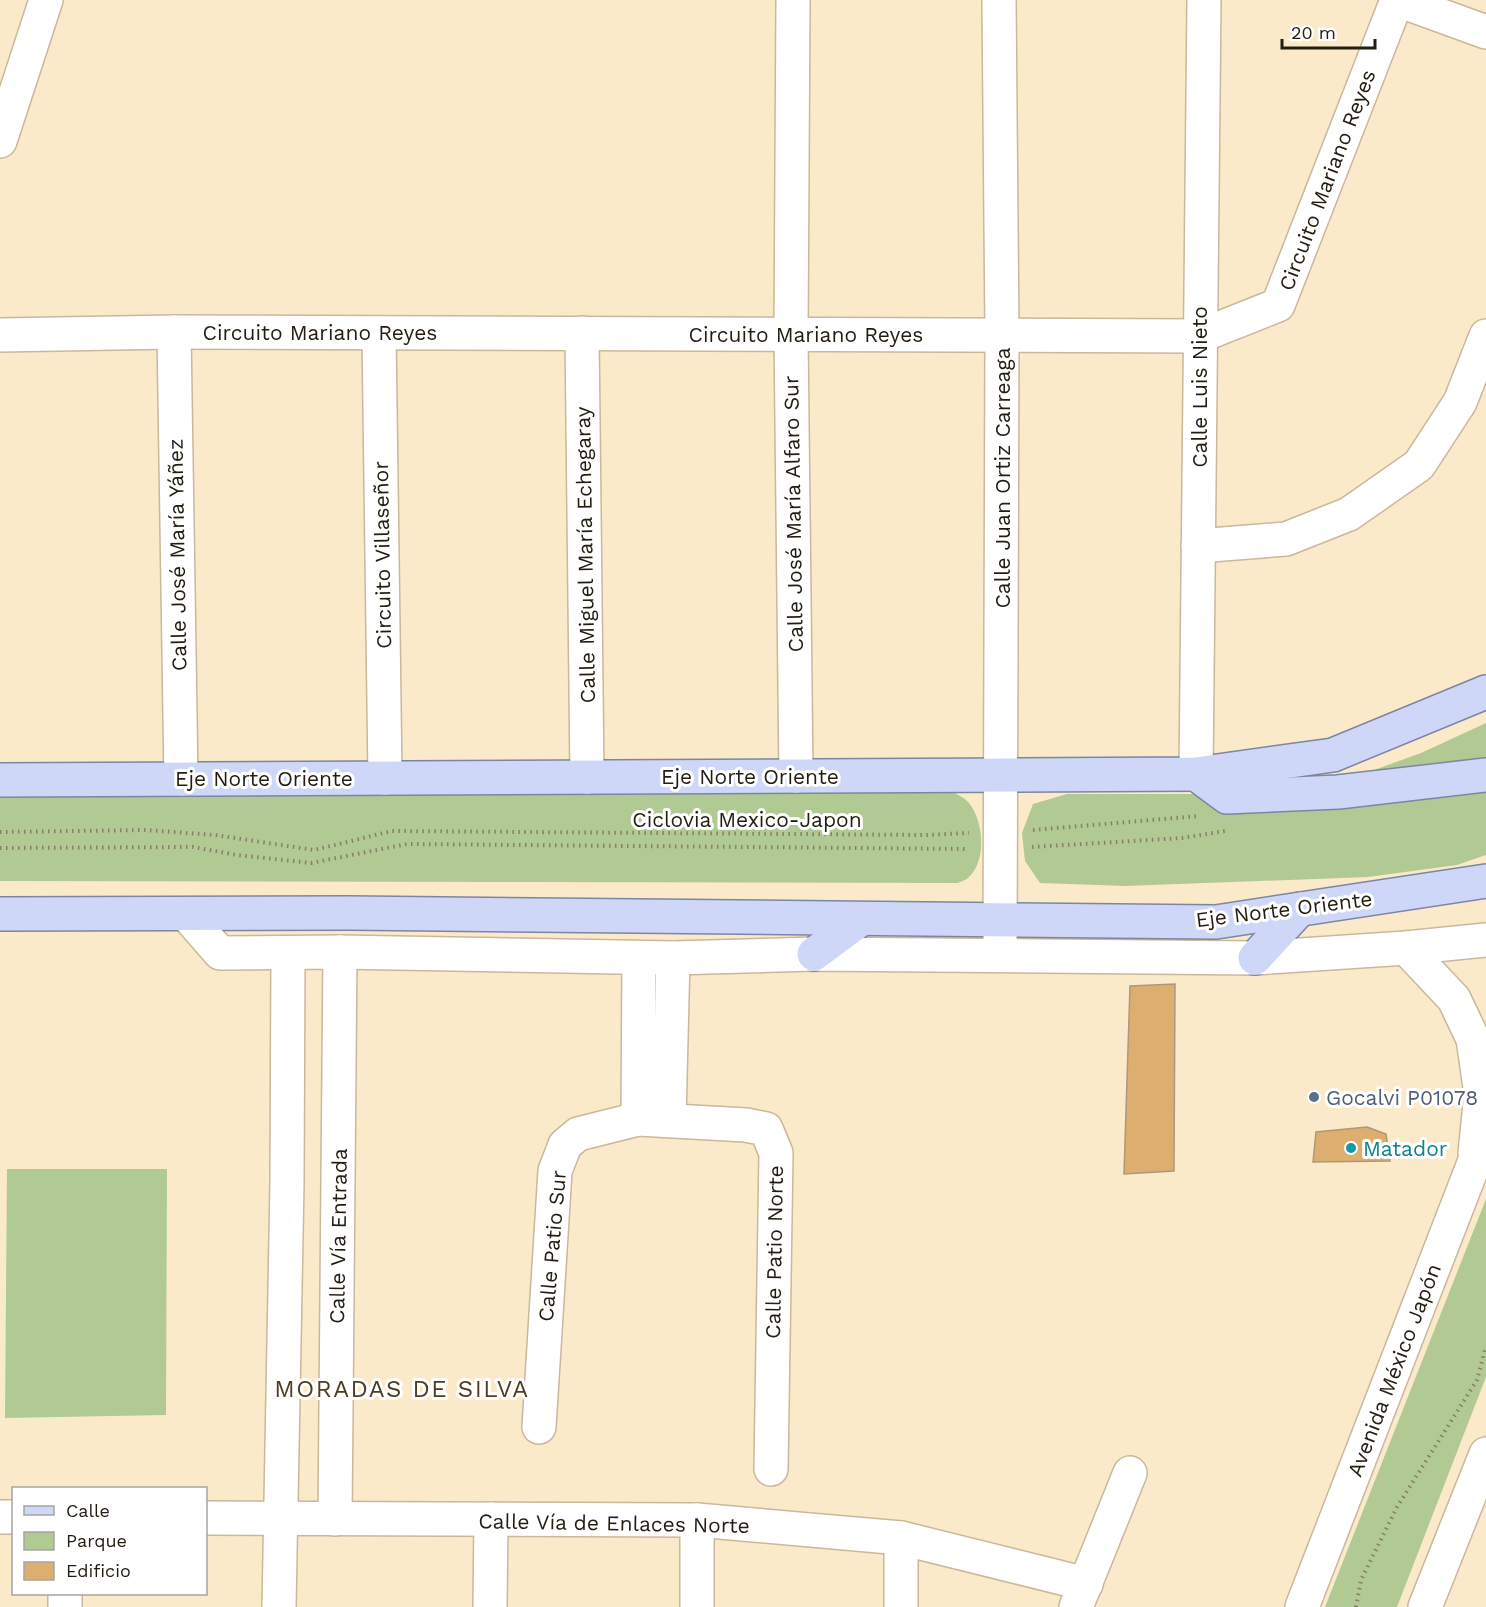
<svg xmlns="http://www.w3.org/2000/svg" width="1486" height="1607" font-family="'Work Sans',sans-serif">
<rect width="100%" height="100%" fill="#fbeaca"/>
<g fill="#b1ca93">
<path d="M1486,723V855L1457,865L1368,877L1125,886L1040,883L1025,861L1022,833L1033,804L1067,794H1201L1352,778L1421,753Z"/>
<path d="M953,792C958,795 965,798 969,803C983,820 987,859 970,876C967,880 962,881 958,883L0,881V794Z"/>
<path d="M7,1169H167L166,1415L5,1418Z"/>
<path d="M1486,1199V1377L1397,1607H1325Z"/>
</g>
<g fill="#dcae70" stroke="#ad987d" stroke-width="1.5">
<path d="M1175,984L1174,1171L1124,1174L1130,986Z"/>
<path d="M1367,1127L1386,1134L1390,1161L1313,1162L1316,1132Z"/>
</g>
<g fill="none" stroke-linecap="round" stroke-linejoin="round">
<g stroke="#c9b89a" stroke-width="36">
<g id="minor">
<path d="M793,0L791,334L796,776"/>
<path d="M999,0L1002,335L1000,949"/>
<path d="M1398,0L1486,32"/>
<path d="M0,141L46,0"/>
<path d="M174,332L181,779"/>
<path d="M379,333L385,778"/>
<path d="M582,333L587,777"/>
<path d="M0,335L174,332L1200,336L1278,305L1397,0"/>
<path d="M1198,546L1286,539L1349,514L1419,465L1460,402L1486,336"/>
<path d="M1196,774L1204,0"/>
<path d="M186,914L220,953L340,952L673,958L814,954L1255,958L1406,948L1486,940"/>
<path d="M638,1119L639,958"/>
<path d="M669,1119L673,958"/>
<path d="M539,1427L555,1171L565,1145L578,1134L638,1119L746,1125L766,1129L776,1153L771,1469"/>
<path d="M0,1517H14"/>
<path d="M206,1518L697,1520L901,1538L1086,1584"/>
<path d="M335,1519L340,952"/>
<path d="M697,1520V1607"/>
<path d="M65,1607V1594"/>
<path d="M279,1607L287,1183L288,954"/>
<path d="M490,1607L491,1519"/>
<path d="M901,1607V1538"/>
<path d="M1076,1607L1130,1473"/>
</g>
</g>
<g stroke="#c9b89a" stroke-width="36">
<g id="tertiary">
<path d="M1406,948L1454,999L1473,1039L1481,1094L1475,1153"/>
<path d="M1302,1607L1486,1132"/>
<path d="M1425,1607L1486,1454"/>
</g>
</g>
<g stroke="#7d85a4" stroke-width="36">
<g id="primary">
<path d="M1196,774L1227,797L1338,792L1486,775"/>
<path d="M0,780L1196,774L1333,755L1486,692"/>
<path d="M0,914L349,913L1216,922L1486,881"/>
<path d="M814,954L861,919"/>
<path d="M1255,958L1300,909"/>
</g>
</g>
<g stroke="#897e68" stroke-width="4" stroke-dasharray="1.5 4.5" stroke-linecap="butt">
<path d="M1033,830L1199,816"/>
<path d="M0,832L146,830L215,835L314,850L392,831L926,835L969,833"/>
<path d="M1032,847L1182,838L1225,831"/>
<path d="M0,848L193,847L237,855L311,863L407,844L968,849"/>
<path d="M1356,1607L1361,1580L1397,1507L1477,1380L1486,1346"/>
</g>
<use href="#minor" stroke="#fff" stroke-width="33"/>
<use href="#tertiary" stroke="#fff" stroke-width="33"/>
<use href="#primary" stroke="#ced7f8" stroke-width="33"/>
</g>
<circle fill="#5c6f8a" stroke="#fff" stroke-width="2" cx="1314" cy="1097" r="6"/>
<circle fill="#0f9aa8" stroke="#fff" stroke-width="2" cx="1351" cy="1148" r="6"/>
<g text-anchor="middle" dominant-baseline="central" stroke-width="6" stroke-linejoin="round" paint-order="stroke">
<g font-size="21" fill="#231d11" stroke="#fff">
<text transform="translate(1327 180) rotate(-69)">Circuito Mariano Reyes</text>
<text x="320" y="332">Circuito Mariano Reyes</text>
<text x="806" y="334">Circuito Mariano Reyes</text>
<text transform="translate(1199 387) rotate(-90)">Calle Luis Nieto</text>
<text transform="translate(1002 478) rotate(-90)">Calle Juan Ortiz Carreaga</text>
<text transform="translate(793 514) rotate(-91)">Calle José María Alfaro Sur</text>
<text transform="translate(177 555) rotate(-91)">Calle José María Yáñez</text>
<text transform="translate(382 555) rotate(-91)">Circuito Villaseñor</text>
<text transform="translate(585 555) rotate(-91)">Calle Miguel María Echegaray</text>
<text x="750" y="776">Eje Norte Oriente</text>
<text x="264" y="778">Eje Norte Oriente</text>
<text x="747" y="819">Ciclovia Mexico-Japon</text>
<text transform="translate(1284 909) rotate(-7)">Eje Norte Oriente</text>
<text transform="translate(338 1236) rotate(-89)">Calle Vía Entrada</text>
<text transform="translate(552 1246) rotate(-85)">Calle Patio Sur</text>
<text transform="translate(774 1252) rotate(-89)">Calle Patio Norte</text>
<text transform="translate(1394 1370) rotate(-69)">Avenida México Japón</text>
<text transform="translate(614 1523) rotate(1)">Calle Vía de Enlaces Norte</text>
</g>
<g font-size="21" fill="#4e5e75" stroke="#fff" text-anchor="start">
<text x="1326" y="1097">Gocalvi P01078</text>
</g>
<g font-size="21" fill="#0d838f" stroke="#fff" text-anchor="start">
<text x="1363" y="1148">Matador</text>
</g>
<g font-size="24" letter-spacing="1.5" fill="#4c3e23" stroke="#fff">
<text x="402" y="1389">MORADAS DE SILVA</text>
</g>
</g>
<rect x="12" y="1487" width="195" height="108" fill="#ffffff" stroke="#a7a5a0" stroke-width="1.5"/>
<rect x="24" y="1506" width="30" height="9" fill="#ced7f8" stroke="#a7a5a0" stroke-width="1.5"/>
<text x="66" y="1517" font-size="18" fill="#231d11">Calle</text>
<rect x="24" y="1532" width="30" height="18" fill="#b1ca93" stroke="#a7a5a0" stroke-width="1.5"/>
<text x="66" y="1547" font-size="18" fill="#231d11">Parque</text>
<rect x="24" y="1562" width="30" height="18" fill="#dcae70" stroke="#a7a5a0" stroke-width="1.5"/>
<text x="66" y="1577" font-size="18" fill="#231d11">Edificio</text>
<path d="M1282 39v9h93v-9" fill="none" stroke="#231d11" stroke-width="3"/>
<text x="1291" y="39" font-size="18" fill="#231d11" stroke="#ffffff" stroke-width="4.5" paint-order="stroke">20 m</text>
</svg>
